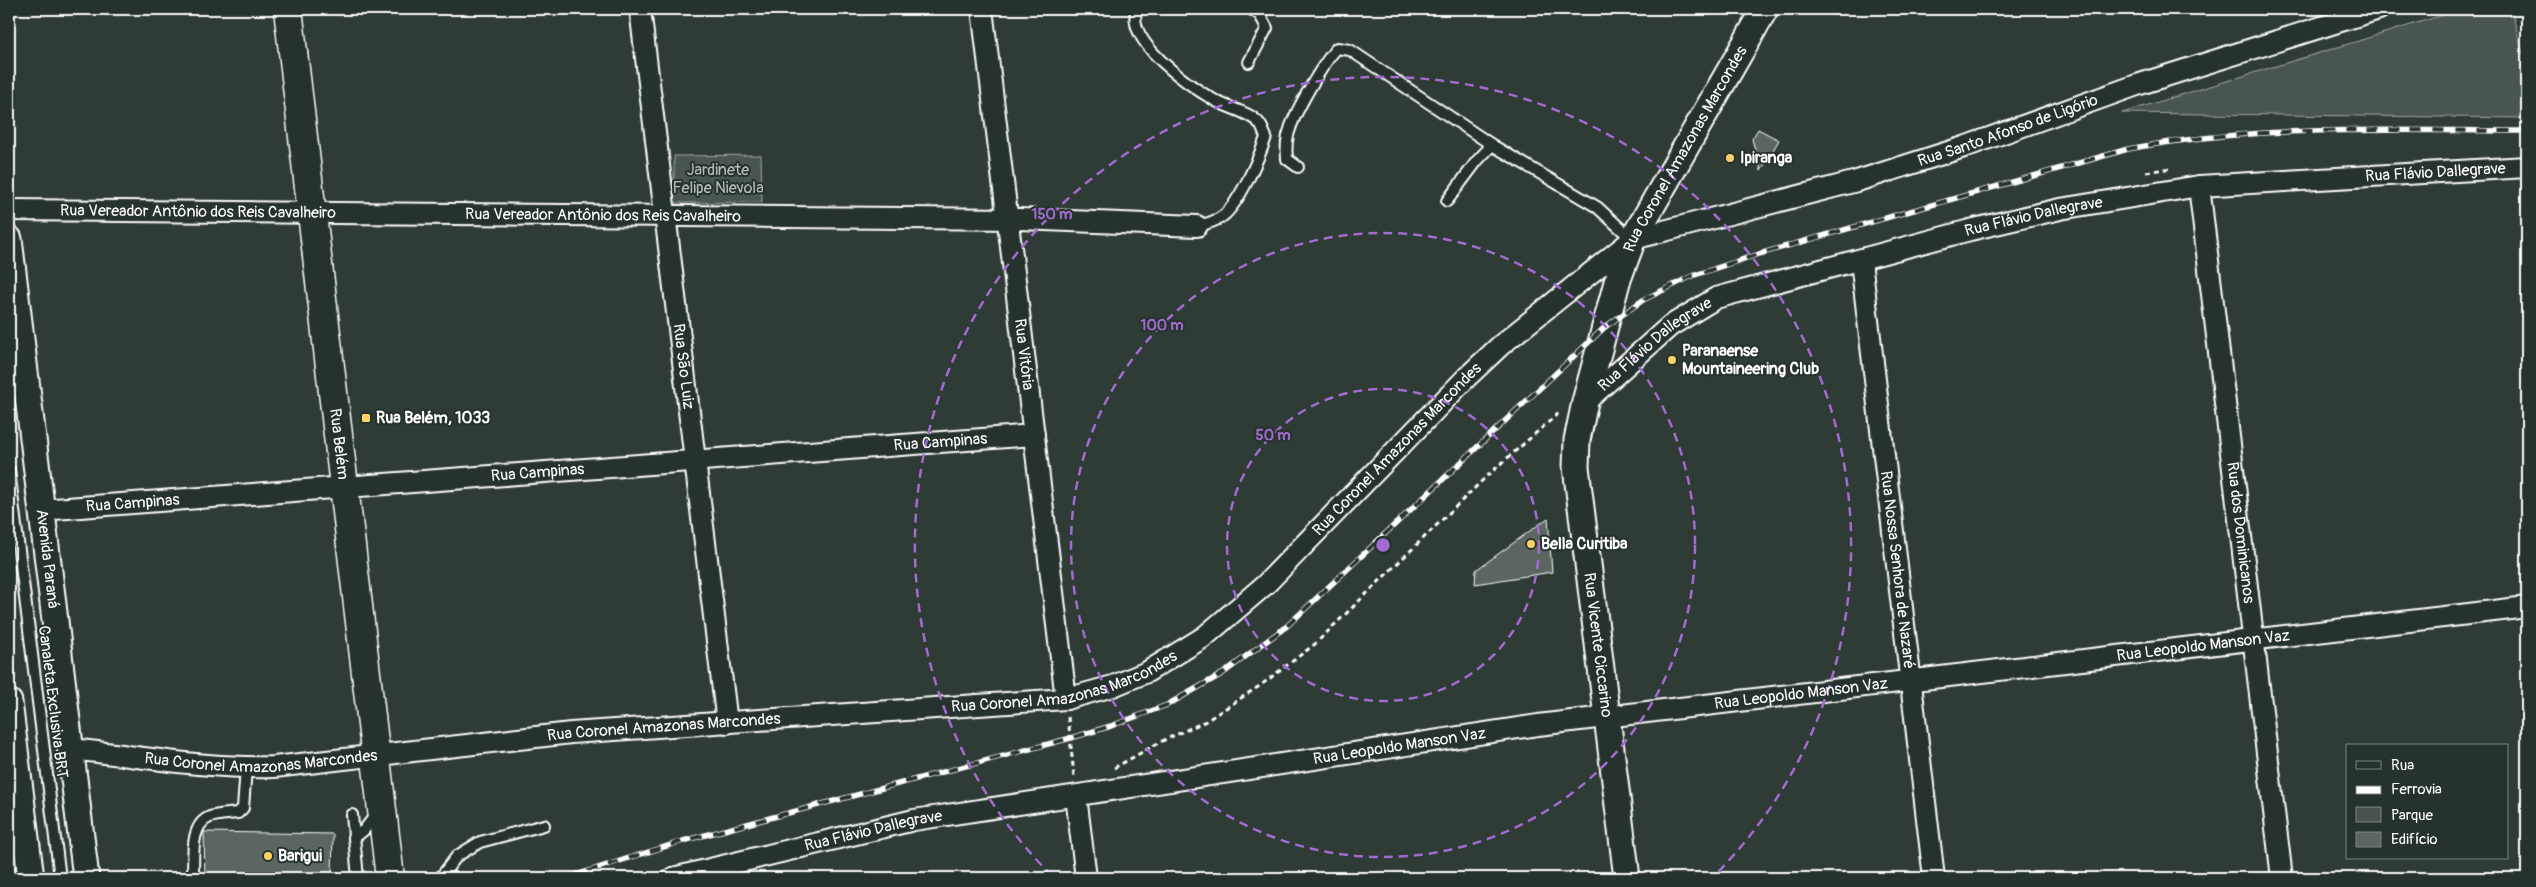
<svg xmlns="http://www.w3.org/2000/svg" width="2536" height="887" font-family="Pangolin,sans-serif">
<rect width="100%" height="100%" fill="#2f3b35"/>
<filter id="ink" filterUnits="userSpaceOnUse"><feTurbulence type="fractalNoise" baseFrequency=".02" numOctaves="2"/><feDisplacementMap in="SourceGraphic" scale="10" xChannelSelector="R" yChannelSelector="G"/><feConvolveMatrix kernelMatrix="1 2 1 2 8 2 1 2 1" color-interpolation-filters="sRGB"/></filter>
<g filter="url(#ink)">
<g fill="#4a544f" stroke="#a4aaa7">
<path d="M2463,9H2511L2527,68V118L2122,113Z"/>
<path d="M761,155L762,202L674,203V156Z"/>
</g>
<g fill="#5b6661" stroke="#fff">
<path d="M1758,129L1779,140L1761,171L1752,139Z"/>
<path d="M1548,518L1552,572L1475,584L1476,570Z"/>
<path d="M204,832L333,834L332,878H205Z"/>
</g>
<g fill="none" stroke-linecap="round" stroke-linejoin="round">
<g stroke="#fff" stroke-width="14">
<g id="service">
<path d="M1137,9C1124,41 1190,86 1214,100C1227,108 1248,111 1259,123C1262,126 1264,133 1266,137C1259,158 1240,202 1223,216C1215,222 1207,224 1197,226"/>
<path d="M1249,62L1267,28L1260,15L1251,9"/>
<path d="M1298,167L1287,159C1286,149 1286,139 1290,129C1296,110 1323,63 1337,48L1350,50L1492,145"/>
<path d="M1447,201L1477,161L1492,145L1597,207L1632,239"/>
<path d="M9,470L60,878"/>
<path d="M352,815L358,878"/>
<path d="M354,838L364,830L377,813"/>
<path d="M193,878C194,859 189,825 210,817C219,814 230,814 238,813L243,808L246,768"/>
<path d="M440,878L457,856L480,842L544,825"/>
</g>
</g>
<g stroke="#fff" stroke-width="24">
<g id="minor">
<path id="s1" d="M640,9L727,723"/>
<path id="s2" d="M982,9L1066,699"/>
<path id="s3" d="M2199,186L2282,878"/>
<path id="s4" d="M9,210L1019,219L1197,226"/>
<path id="s5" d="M1861,261L1934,878"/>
<path id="s6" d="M1585,402L1670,326L1716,298L1970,230L2060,209L2199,186L2527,167"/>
<path id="s7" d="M41,510L1034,435"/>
<path id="s8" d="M71,749C139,756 206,769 274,767L571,733L1066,699L1113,686L1147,672L1204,637L1266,584L1467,377L1501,345L1633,239L1857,181L1964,147L2137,85L2379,9"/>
<path d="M1076,796L1086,878"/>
<path id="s9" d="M673,878L914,820L1538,725L2527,607"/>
</g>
</g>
<g stroke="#fff" stroke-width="29">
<g id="tertiary">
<path id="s10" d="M9,239L86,878"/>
<path d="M9,702L31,878"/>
<path id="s11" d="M1627,878L1576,467L1577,440L1585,402L1617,282L1633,239L1765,9"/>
</g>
</g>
<g stroke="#fff" stroke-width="31">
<g id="primary">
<path id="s12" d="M288,9L390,878"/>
</g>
</g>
<g stroke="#fff" stroke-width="3" stroke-dasharray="5 4" stroke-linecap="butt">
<path d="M2146,172L2172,168"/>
<path d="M9,173L11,190"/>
<path d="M1068,717L1074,776"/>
<path d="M1114,768L1160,742L1206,721L1261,685L1315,644L1488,475L1560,412"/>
</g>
<use href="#service" stroke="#26332d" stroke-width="10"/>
<use href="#minor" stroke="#26332d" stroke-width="20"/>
<use href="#tertiary" stroke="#26332d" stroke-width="25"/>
<use href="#primary" stroke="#26332d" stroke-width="28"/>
<g stroke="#fff" stroke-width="5.5">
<path id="rail" d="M566,878L683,841L1071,738L1111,726L1167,705L1222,674L1287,626L1605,327L1643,300L1692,276L1759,254L2128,149C2259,124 2394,131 2527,131"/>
</g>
<use href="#rail" stroke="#26332d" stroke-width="4" stroke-dasharray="11" stroke-linecap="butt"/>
</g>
</g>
<g fill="none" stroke="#a36bd2" stroke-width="2.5" stroke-dasharray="9 6">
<circle cx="1383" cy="545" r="156"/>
<circle cx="1383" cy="545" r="312"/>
<path d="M1052 876A468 468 0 1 1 1714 876"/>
</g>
<g fill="#ffd166" stroke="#26332d" stroke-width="2">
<circle cx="1730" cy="158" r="5"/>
<circle cx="1672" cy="360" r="5"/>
<rect x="361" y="413" width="10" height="10" rx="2.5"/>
<circle cx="1531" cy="544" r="5"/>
<circle cx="268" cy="856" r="5"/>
</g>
<g text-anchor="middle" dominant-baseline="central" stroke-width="4" stroke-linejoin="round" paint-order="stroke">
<g font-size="16" fill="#fff" stroke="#26332d">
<text stroke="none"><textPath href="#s8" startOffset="2128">Rua Santo Afonso de Ligório</textPath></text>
<text stroke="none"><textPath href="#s11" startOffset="754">Rua Coronel Amazonas Marcondes</textPath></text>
<text stroke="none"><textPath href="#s6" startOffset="901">Rua Flávio Dallegrave</textPath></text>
<text stroke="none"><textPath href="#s4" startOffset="189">Rua Vereador Antônio dos Reis Cavalheiro</textPath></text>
<text stroke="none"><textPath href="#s4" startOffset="594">Rua Vereador Antônio dos Reis Cavalheiro</textPath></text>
<text stroke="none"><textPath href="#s6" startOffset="496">Rua Flávio Dallegrave</textPath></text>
<text stroke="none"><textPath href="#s6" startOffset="91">Rua Flávio Dallegrave</textPath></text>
<text stroke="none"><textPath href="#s2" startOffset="348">Rua Vitória</textPath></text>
<text stroke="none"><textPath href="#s1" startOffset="360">Rua São Luiz</textPath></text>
<text stroke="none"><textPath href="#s7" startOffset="902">Rua Campinas</textPath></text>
<text stroke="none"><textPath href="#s12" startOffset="438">Rua Belém</textPath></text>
<text stroke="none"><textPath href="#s8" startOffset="1421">Rua Coronel Amazonas Marcondes</textPath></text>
<text stroke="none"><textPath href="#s7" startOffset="498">Rua Campinas</textPath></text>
<text stroke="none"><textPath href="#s7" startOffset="92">Rua Campinas</textPath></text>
<text stroke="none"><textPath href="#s3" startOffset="349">Rua dos Dominicanos</textPath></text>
<text stroke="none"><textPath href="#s10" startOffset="322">Avenida Paraná</textPath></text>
<text stroke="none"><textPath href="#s5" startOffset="311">Rua Nossa Senhora de Nazaré</textPath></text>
<text transform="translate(1598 645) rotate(83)">Rua Vicente Ciccarino</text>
<text stroke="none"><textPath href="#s9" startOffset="1549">Rua Leopoldo Manson Vaz</textPath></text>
<text stroke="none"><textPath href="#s8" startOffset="1001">Rua Coronel Amazonas Marcondes</textPath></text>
<text stroke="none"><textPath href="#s9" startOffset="1144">Rua Leopoldo Manson Vaz</textPath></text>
<text transform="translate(53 702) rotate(83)">Canaleta Exclusiva BRT</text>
<text stroke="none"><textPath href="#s8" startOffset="596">Rua Coronel Amazonas Marcondes</textPath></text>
<text stroke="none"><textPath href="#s9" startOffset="739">Rua Leopoldo Manson Vaz</textPath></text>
<text stroke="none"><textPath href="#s8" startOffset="191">Rua Coronel Amazonas Marcondes</textPath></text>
<text stroke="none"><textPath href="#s9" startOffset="206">Rua Flávio Dallegrave</textPath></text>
</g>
<g font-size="16" font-weight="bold" fill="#fff" stroke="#26332d" text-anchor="start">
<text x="1740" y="158">Ipiranga</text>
<text x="1682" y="351">Paranaense<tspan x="1682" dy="18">Mountaineering Club</tspan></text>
<text x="376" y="418">Rua Belém, 1033</text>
<text x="1541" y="544">Bella Curitiba</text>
<text x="278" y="856">Barigui</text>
</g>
<g font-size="16" fill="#b7bbb9" stroke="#26332d">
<text x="718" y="170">Jardinete<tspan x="718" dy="18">Felipe Nievola</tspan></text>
</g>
</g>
<circle cx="1383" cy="545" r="8" fill="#a36bd2" stroke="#26332d" stroke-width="2.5"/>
<g font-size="15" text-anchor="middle" font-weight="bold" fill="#a36bd2" stroke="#26332d" stroke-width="4" stroke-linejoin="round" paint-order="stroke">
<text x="1052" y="219">150 m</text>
<text x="1162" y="330">100 m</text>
<text x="1273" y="440">50 m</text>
</g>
<rect width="2536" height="887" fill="none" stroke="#26332d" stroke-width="30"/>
<rect x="15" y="15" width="2506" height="857" fill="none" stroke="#fff" stroke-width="2" filter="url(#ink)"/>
<rect x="2346" y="744" width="162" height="115" fill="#26332d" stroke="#7d8581"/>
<rect x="2356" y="761" width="25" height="8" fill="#26332d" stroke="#7d8581"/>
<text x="2391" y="770" font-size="15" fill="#ffffff">Rua</text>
<rect x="2356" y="786" width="25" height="8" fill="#ffffff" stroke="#7d8581"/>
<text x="2391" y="794" font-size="15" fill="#ffffff">Ferrovia</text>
<rect x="2356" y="807" width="25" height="15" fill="#4a544f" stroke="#7d8581"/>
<text x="2391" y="820" font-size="15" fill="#ffffff">Parque</text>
<rect x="2356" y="832" width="25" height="15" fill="#5b6661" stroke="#7d8581"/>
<text x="2391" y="844" font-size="15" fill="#ffffff">Edifício</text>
</svg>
